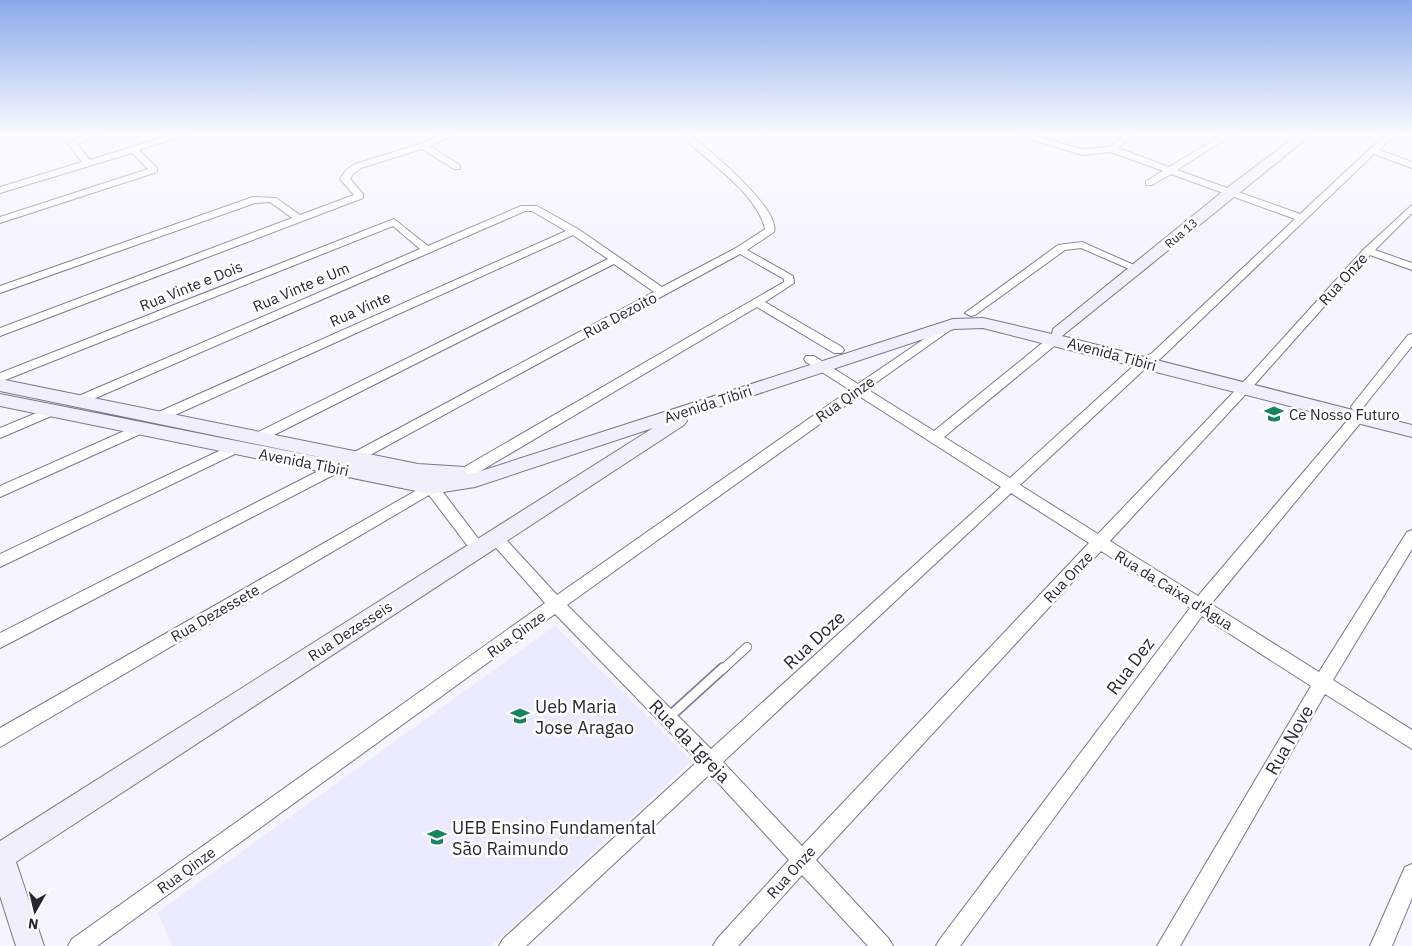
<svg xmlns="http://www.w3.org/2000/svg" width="1412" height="946" font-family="'IBM Plex Sans',sans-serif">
<rect width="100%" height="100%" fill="#f5f4ff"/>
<path fill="#ebeafe" d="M555,626L692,761L491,946H172L158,912Z"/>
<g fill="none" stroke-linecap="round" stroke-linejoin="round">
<g stroke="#78778e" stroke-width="10">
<path id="lane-far1" d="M722,670L747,647"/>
</g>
<g stroke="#78778e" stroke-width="12">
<path id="lane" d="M668,718L723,668"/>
</g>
<g stroke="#78778e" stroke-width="2">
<g id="street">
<path d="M84,135H97L77,144L90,160L170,135H184L139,150L157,168V172L0,223V217L148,169L132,153L0,193V187L82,162L68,144Z"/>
<path d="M441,135H453L430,146L460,165V169H454L422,149L361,168L353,174L350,179L363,194V198L0,336V328L292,218L270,202L255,203L0,293V286L253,197L276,198L300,215L354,195L340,179L346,170L355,164L420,144Z"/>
<path d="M682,135H691C709,150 781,209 774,232L747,250L793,276L794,283L765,302L842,347L844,350L842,353H834L757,307L479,472L482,480L480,484H470L464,470L466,466L784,282V279L740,254L359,461H349L347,458L349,455L654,292L614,264L262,441H252L250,438L252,435L608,259L573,235L164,420L159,421L153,417L154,414L566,231L532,211H525L82,404L78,405L72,401L74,398L420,249L393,226L0,382V373L394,219L428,246L521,206H537L578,229L662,287L736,248L765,229C757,192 706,162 682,135Z"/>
<path d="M1018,135H1032L1082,149L1110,147L1123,135H1133L1118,148L1169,167L1222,135H1232L1177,170L1300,214L1385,135H1394L1379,150L1412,162V168L1374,154L1160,359L1148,366L1020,485L1098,534L1248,377L1364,249L1412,205V213L1375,250L1412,263V270L1370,255L1256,383L1110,541L1198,596L1352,415H1362L1363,418L1362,421L1211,604L1319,672L1407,532L1412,530V549L1333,680L1412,730V749L1325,694L1180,946H1157L1311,686L1202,616L960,946H936L940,939L1190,608L1101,551L816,860L889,939L893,946H868L802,875L738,946H713L717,939L789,860L710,774L526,946H499L503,939L698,761L555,614L97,946H68L72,939L545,603L491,542L489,538L491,534L496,532L501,534L557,595L850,390L806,362L804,359L806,356H814L858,384L952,320L956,322V326L867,389L934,431L1051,336H1059V342L944,437L1010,478L1140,360L1152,353L1295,219L1171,174L1152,185H1146V181L1163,171L1111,152L1082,155ZM859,396L1001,487L711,749L567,605ZM1011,493L1089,543L802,846L723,762Z"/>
<path d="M1082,242L1143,269L1138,272L1134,271L1081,248L1065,250L975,315L971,316L965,313L1058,245Z"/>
<path d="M1412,334V346L1361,410H1353L1351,407L1353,404L1408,335Z"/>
<path d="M51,407L57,411L56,414L0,438V428Z"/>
<path d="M140,424L147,429L145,432L0,497V486Z"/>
<path d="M236,443L243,448L241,451L0,567V554Z"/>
<path d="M334,463L341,468L339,472L0,648V633Z"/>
<path d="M431,482L436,483L483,545L485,549L483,553L478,555L473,553L429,495L0,747V728Z"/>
<path d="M1412,864V898L1392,946H1370L1405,867Z"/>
</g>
</g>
<g stroke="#78778e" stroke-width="2">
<path id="secondary" d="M1297,135H1311L1062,336L1412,425V437L983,328L954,329L685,418L687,421L684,425L16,862L44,946H16L0,896V841L653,428L475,487L431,494L0,406V394L348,463L0,391V379L418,464L465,467L466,474L475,473L953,319L983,318L1052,334L1053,329L1227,188Z"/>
</g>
<use href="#lane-far1" stroke="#fff" stroke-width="8"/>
<use href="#lane" stroke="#fff" stroke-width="9"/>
<use href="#street" fill="#fff" fill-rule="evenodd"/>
<use href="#secondary" fill="#f0effb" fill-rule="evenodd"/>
</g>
<linearGradient id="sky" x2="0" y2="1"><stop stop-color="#8ba9ea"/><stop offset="0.5" stop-color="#fafaff"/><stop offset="1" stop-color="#fafaff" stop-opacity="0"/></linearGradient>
<rect width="1412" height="268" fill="url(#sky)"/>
<defs>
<g id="school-bare" transform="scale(1.5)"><path d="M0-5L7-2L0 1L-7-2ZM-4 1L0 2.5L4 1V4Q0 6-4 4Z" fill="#19825e" stroke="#fff" stroke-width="2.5" paint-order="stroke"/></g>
</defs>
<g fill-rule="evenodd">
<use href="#school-bare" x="1274" y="414"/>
<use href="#school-bare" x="520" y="716"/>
<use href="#school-bare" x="437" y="837"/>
</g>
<g text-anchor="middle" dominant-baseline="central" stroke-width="5" stroke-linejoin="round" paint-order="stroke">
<g font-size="12" fill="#292832" stroke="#fff">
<text transform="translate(1181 233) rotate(-40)">Rua 13</text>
</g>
<g font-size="15" fill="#292832" stroke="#fff">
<text transform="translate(1343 279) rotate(-48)">Rua Onze</text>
<text transform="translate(191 286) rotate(-22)">Rua Vinte e Dois</text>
<text transform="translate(301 287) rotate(-23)">Rua Vinte e Um</text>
<text transform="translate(360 309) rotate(-24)">Rua Vinte</text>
<text transform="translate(620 315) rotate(-28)">Rua Dezoito</text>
<text transform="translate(1112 354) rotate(15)">Avenida Tibiri</text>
<text transform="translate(845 399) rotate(-35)">Rua Qinze</text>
<text transform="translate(708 404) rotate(-18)">Avenida Tibiri</text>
<text transform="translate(304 462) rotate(11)">Avenida Tibiri</text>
<text transform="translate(1068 577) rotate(-47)">Rua Onze</text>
<text transform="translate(1174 590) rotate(32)">Rua da Caixa d'Água</text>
<text transform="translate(215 613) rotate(-30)">Rua Dezessete</text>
<text transform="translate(350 631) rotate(-33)">Rua Dezesseis</text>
<text transform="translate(516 634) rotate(-36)">Rua Qinze</text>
<text transform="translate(186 870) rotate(-36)">Rua Qinze</text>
<text transform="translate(791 872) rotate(-48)">Rua Onze</text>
</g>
<g font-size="15" fill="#292832" stroke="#fff" text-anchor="start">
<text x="1289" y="414">Ce Nosso Futuro</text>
</g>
<g font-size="18" fill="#292832" stroke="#fff">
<text transform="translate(814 640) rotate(-43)">Rua Doze</text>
<text transform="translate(1130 666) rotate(-53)">Rua Dez</text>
<text transform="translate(1289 740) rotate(-60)">Rua Nove</text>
<text transform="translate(690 741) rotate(46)">Rua da Igreja</text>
</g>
<g font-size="18" fill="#292832" stroke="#fff" text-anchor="start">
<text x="535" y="706">Ueb Maria<tspan x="535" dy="21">Jose Aragao</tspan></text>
<text x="452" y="827">UEB Ensino Fundamental<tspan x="452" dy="21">São Raimundo</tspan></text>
</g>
</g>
<g transform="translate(35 911) rotate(188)" stroke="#ffffff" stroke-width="4" paint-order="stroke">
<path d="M0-4L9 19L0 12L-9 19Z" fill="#292832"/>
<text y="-8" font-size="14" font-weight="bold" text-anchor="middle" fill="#292832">N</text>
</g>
</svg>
